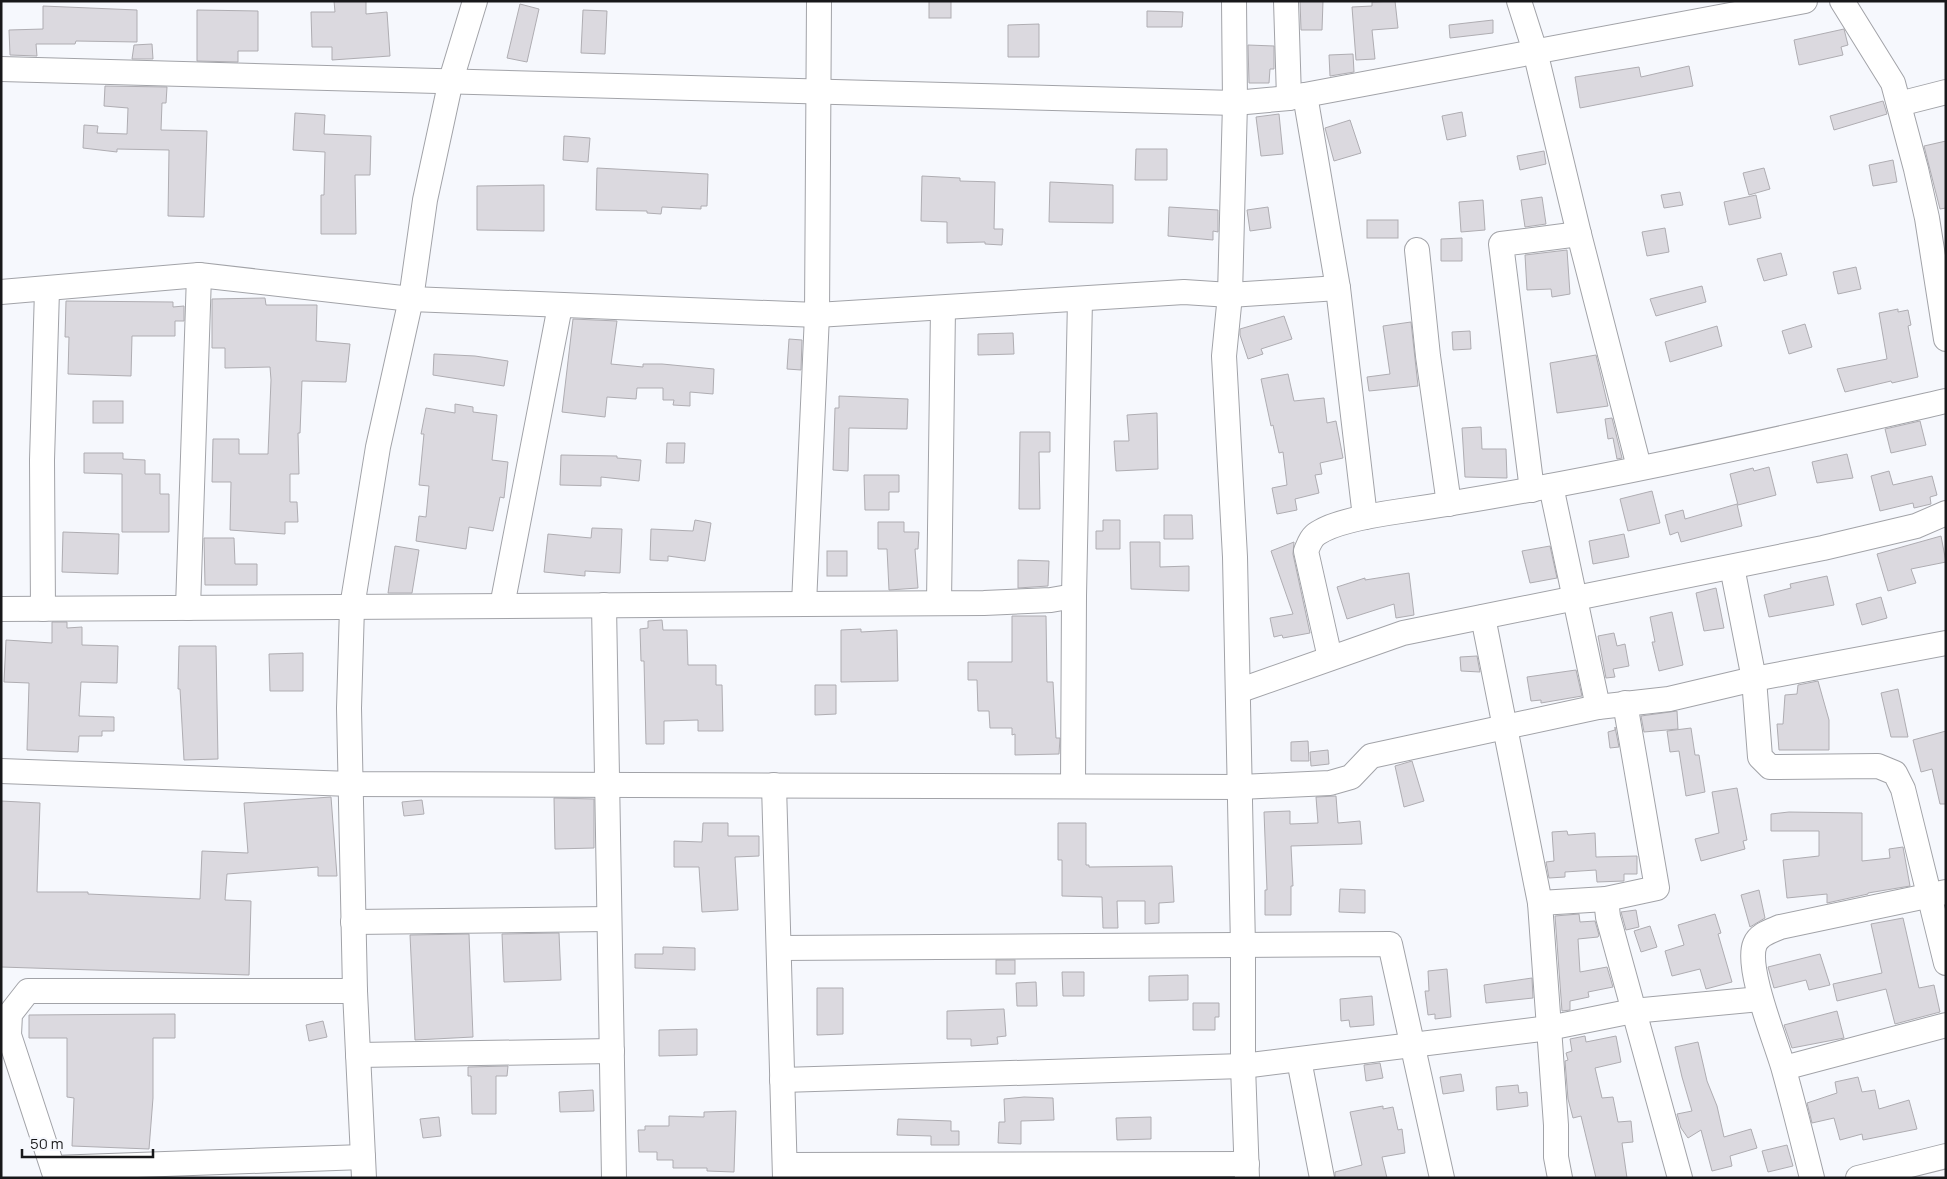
<svg xmlns="http://www.w3.org/2000/svg" width="1947" height="1179" font-family="Manrope,sans-serif">
<rect width="100%" height="100%" fill="#f6f8fd"/>
<g fill="#dbd9df" stroke="#afadb2">
<path d="M334,1H366V14L387,12L390,56L332,60V47H312L311,12H335Z"/>
<rect x="929" y="1" width="22" height="17"/>
<path d="M1300,1H1323L1322,30H1301Z"/>
<path d="M1395,1L1398,28L1372,30L1375,59L1356,60L1352,7L1372,6V2Z"/>
<path d="M520,4L539,9L527,62L507,58Z"/>
<path d="M43,6L137,10V42L76,41L75,44H36L37,56L10,55L9,30L43,29Z"/>
<path d="M197,10L258,11V51H238V62L197,61Z"/>
<path d="M583,10L607,11L605,54L581,53Z"/>
<path d="M1147,11L1183,12L1182,27H1147Z"/>
<path d="M1493,20V33L1450,38L1449,25Z"/>
<path d="M1039,24V57H1008V25Z"/>
<path d="M1844,29L1848,45L1841,47L1843,55L1799,65L1794,40Z"/>
<path d="M152,44L153,59H132L134,45Z"/>
<path d="M1248,45L1274,46V69H1270L1269,83H1249Z"/>
<path d="M1353,54L1354,72L1330,76L1329,55Z"/>
<path d="M1689,66L1693,86L1580,108L1575,77L1639,67L1641,77Z"/>
<path d="M105,86L167,87L166,103H162L161,130L207,131L204,217L168,216L169,150L117,149V152L83,148L84,125L98,126L97,133L127,134L128,108L104,106Z"/>
<path d="M1883,101L1887,114L1834,130L1830,116Z"/>
<path d="M1462,112L1466,136L1447,140L1442,116Z"/>
<path d="M295,113L325,115L324,134L371,136L370,175H355L356,234H321V195H324L325,152L293,150Z"/>
<path d="M1279,114L1283,154L1261,156L1256,117Z"/>
<path d="M1350,120L1361,153L1334,161L1325,128Z"/>
<path d="M564,136L590,138L588,162L563,160Z"/>
<path d="M1946,141V208L1940,209L1924,146Z"/>
<path d="M1136,149H1167V180H1135Z"/>
<path d="M1544,151L1546,164L1520,170L1517,156Z"/>
<path d="M1893,160L1897,182L1873,186L1869,165Z"/>
<path d="M597,168L708,174L707,206H701V209L662,207L661,214L647,213V211L596,210Z"/>
<path d="M1764,168L1770,189L1749,195L1743,173Z"/>
<path d="M922,176L960,178V181L995,182L994,229H1003L1002,245L985,244V242L947,243V222L921,221Z"/>
<path d="M1050,182L1113,185V223L1049,222Z"/>
<path d="M544,185V231L477,230V186Z"/>
<path d="M1680,192L1683,205L1664,208L1661,195Z"/>
<path d="M1756,195L1761,218L1729,225L1724,202Z"/>
<path d="M1542,197L1546,224L1525,227L1521,200Z"/>
<path d="M1483,200L1485,230L1461,232L1459,202Z"/>
<path d="M1169,207L1218,210V232L1213,231V240L1168,236Z"/>
<path d="M1268,207L1271,228L1250,231L1247,210Z"/>
<rect x="1367" y="220" width="31" height="18"/>
<path d="M1665,228L1669,252L1647,256L1642,232Z"/>
<path d="M1462,238V261H1441V239Z"/>
<path d="M1567,250L1570,294L1552,297L1551,289L1527,290L1525,255Z"/>
<path d="M1781,253L1787,275L1764,281L1757,259Z"/>
<path d="M1856,267L1861,289L1838,294L1833,272Z"/>
<path d="M1702,286L1706,302L1656,316L1650,299Z"/>
<path d="M265,298L266,305H317L316,341L350,344L346,382L302,381L300,433H298L299,474H290V502H297L298,522H285V534L230,530L231,482H212L213,439H239V454H268L271,380L270,367L225,368V348H212V299Z"/>
<path d="M66,301L173,302V307L184,306V321H175V336H132L131,376L68,374L69,337H65Z"/>
<path d="M1898,309V312L1908,310L1911,325L1908,326L1918,377L1892,383L1891,381L1845,392L1837,369L1887,359L1879,313Z"/>
<path d="M1284,316L1292,339L1261,349L1263,354L1248,359L1240,335V329Z"/>
<path d="M573,319L617,321L611,364L643,367V364H662L714,369L713,394L690,392V406L673,405L674,400H663V388H637L636,399L607,397L605,417L562,412Z"/>
<path d="M1411,322L1418,386L1369,391L1367,377L1390,374L1383,326Z"/>
<path d="M1805,324L1812,347L1789,354L1782,331Z"/>
<path d="M1717,326L1722,346L1670,362L1665,342Z"/>
<path d="M1470,331L1471,349L1453,350L1452,332Z"/>
<path d="M1013,333L1014,354L978,355V334Z"/>
<path d="M789,339L802,340L801,370L787,369Z"/>
<path d="M434,354L475,356L508,361L504,386L433,375Z"/>
<path d="M1596,355L1608,406L1557,413L1550,363Z"/>
<path d="M1288,374L1294,401L1324,398L1327,423L1336,421L1343,458L1320,463L1322,474L1315,475L1319,493L1295,499L1297,510L1277,514L1272,488L1287,485L1283,452L1279,453L1273,425L1271,426L1261,379Z"/>
<path d="M839,396L908,399L907,429L849,428L848,471L833,470L835,408H839Z"/>
<rect x="93" y="401" width="30" height="22"/>
<path d="M455,404L473,407V412L497,415L492,460L508,462L504,498L500,497L493,531L469,527L466,549L416,541L419,516L426,517L429,486L419,485L424,434H421L426,408L455,413Z"/>
<path d="M1157,413L1158,469L1116,471L1114,441H1129L1127,415Z"/>
<path d="M1612,418L1622,458L1617,459L1613,438L1608,439L1605,419Z"/>
<path d="M1920,421L1926,445L1891,453L1885,429Z"/>
<path d="M1481,427L1482,449H1506L1507,478L1465,477L1462,428Z"/>
<path d="M1020,432H1050V452H1039L1040,509H1019Z"/>
<path d="M667,443H685L684,463H666Z"/>
<path d="M84,453H123V459L145,460V474H160V494H169V532H122V474L84,473Z"/>
<path d="M1847,454L1853,478L1817,483L1812,462Z"/>
<path d="M561,455L617,456V458L641,460L639,481L601,477V486L560,485Z"/>
<path d="M1769,467L1776,495L1738,505L1730,474L1753,468L1754,471Z"/>
<path d="M1889,471L1893,485L1932,476L1937,495L1930,497L1931,504L1914,508L1913,503L1880,511L1871,476Z"/>
<path d="M864,475H899V492H889V510H865Z"/>
<path d="M1652,491L1660,523L1628,531L1620,499Z"/>
<path d="M1737,504L1742,526L1681,542L1678,532L1670,535L1665,515L1683,510L1685,519Z"/>
<path d="M1164,515H1192L1193,539H1164Z"/>
<path d="M695,520L711,523L705,561L668,556V561L650,560L651,529L693,531Z"/>
<path d="M1103,520H1120V549H1096V531H1103Z"/>
<path d="M878,522H904V532H919L918,549H915L918,588L889,590L887,549H878Z"/>
<path d="M592,528L622,529L620,573L585,571V576L544,572L548,534L591,538Z"/>
<path d="M63,532L119,534L118,574L62,572Z"/>
<path d="M1624,534L1629,557L1593,564L1589,541Z"/>
<path d="M1941,536L1946,562L1911,569L1916,583L1888,591L1877,554Z"/>
<path d="M204,538H234L235,564H257V585H205Z"/>
<path d="M1130,542H1160V567L1189,566V591L1131,589Z"/>
<path d="M1294,542L1293,554L1310,633L1283,638L1282,635L1274,637L1270,618L1293,614L1271,551Z"/>
<path d="M395,546L419,550L412,593H388Z"/>
<path d="M1550,546L1557,578L1530,583L1522,551Z"/>
<rect x="827" y="551" width="20" height="25"/>
<path d="M1018,560L1049,561L1048,586L1018,588Z"/>
<path d="M1409,573L1414,615L1396,618L1394,604L1347,619L1337,587L1365,578V580Z"/>
<path d="M1827,576L1834,605L1769,617L1764,595L1791,588L1790,584Z"/>
<path d="M1716,588L1724,628L1704,631L1696,593Z"/>
<path d="M1881,597L1887,618L1862,625L1856,604Z"/>
<path d="M1672,612L1683,665L1659,671L1652,642H1655L1650,617Z"/>
<path d="M1012,616H1046L1047,682H1053L1056,738H1060L1059,754L1015,755V734L1012,735V728H990L989,711H978L977,680H968V662H1012Z"/>
<path d="M662,620L663,630H687L688,665H716V685H722L723,731H698V720L664,721V744H646L644,661H641L640,629L648,628V621Z"/>
<path d="M52,622H67V628L82,627V645L118,646L117,683L81,682L79,716L114,717V731H102V736H79L78,752L27,750L29,683L4,682L6,640L52,643Z"/>
<path d="M861,629V632L897,630L898,681L841,682V630Z"/>
<path d="M1614,633L1617,646L1625,644L1629,666L1613,669L1615,677L1606,678L1598,636Z"/>
<path d="M179,646H216L218,759L184,760L180,689H178Z"/>
<path d="M303,653V691H270L269,654Z"/>
<path d="M1477,656L1480,672L1461,671L1460,657Z"/>
<path d="M1576,670L1582,696L1541,703V700L1531,701L1527,677Z"/>
<path d="M1818,681L1829,720V750H1779L1777,724H1783L1785,695L1797,694L1798,685Z"/>
<path d="M815,685H836V714L815,715Z"/>
<path d="M1898,689L1908,737H1891L1881,693Z"/>
<path d="M1677,711L1678,729L1644,732L1641,716Z"/>
<path d="M1615,727L1619,747L1610,748L1608,732L1615,730Z"/>
<path d="M1691,728L1695,755H1699L1705,792L1686,796L1679,751L1670,752L1667,731Z"/>
<path d="M1946,731V804H1940L1932,769L1921,772L1913,740Z"/>
<path d="M1308,741L1309,761H1291V742Z"/>
<path d="M1328,750L1329,764L1311,766L1310,752Z"/>
<path d="M1412,761L1424,801L1404,807L1395,766Z"/>
<path d="M1737,788L1747,840L1743,841L1745,849L1701,861L1695,839L1719,833L1712,792Z"/>
<path d="M1336,796L1338,823L1360,821L1362,844L1291,846L1293,886H1291V915H1265V890H1267L1264,812L1290,811V824L1318,823L1316,797Z"/>
<path d="M331,797L337,876H318V867L227,874L225,900L251,901L249,975L1,967V801L40,803L37,892H88V894L200,899L202,851L248,853L244,803Z"/>
<path d="M554,798L594,799V848L555,849Z"/>
<path d="M422,800L424,814L404,816L402,802Z"/>
<path d="M1789,812L1862,813V861L1890,858L1889,849L1903,847L1910,886L1868,893V894L1827,903V894L1787,898L1783,860L1819,856V831H1771V814Z"/>
<path d="M703,823H728V836H759V856L735,857L738,910L702,912L699,867H674V841L702,842Z"/>
<path d="M1058,823H1086V865H1089V867L1172,866L1174,902L1159,903V923L1145,924V901H1117L1118,928H1103L1102,897L1062,896V860H1058Z"/>
<path d="M1567,831L1568,835L1595,833L1596,857L1637,856V874H1624V881L1597,882L1596,870L1565,872V877L1549,878L1546,862L1554,861L1552,832Z"/>
<path d="M1340,889L1365,890V913L1339,912Z"/>
<path d="M1759,890L1765,918L1750,927L1741,895Z"/>
<path d="M1636,910L1639,927L1626,930L1621,912Z"/>
<path d="M1579,914L1580,922L1595,921L1599,935L1598,937L1578,939L1580,972L1607,967L1613,987L1588,992L1589,997L1570,1001V1010L1562,1011L1555,916Z"/>
<path d="M1715,914L1721,933L1718,934L1732,982L1706,989L1700,969L1672,976L1665,951L1684,945L1678,925Z"/>
<path d="M1903,918L1919,988L1934,985L1940,1012L1895,1024L1886,989L1837,1001L1833,984L1882,973L1871,924Z"/>
<path d="M1650,926L1657,947L1641,952L1634,931Z"/>
<path d="M559,933L561,980L504,982L502,934Z"/>
<path d="M469,934L473,1037L415,1040L410,935Z"/>
<path d="M663,947L695,948V970L635,968V954H663Z"/>
<path d="M1820,954L1830,985L1809,990L1806,980L1774,988L1768,967Z"/>
<rect x="996" y="960" width="19" height="14"/>
<path d="M1447,969L1451,1017L1435,1019V1014L1428,1015L1425,991H1429L1428,971Z"/>
<path d="M1062,972H1084V996H1063Z"/>
<path d="M1188,975V1000L1149,1001V976Z"/>
<path d="M1532,978L1533,998L1486,1003L1484,985Z"/>
<path d="M1036,982L1037,1006H1017L1016,983Z"/>
<path d="M817,988H843V1034L817,1035Z"/>
<path d="M1372,996L1374,1025L1350,1027L1349,1020L1341,1021L1340,999Z"/>
<path d="M1193,1003H1219V1017H1215V1030H1193Z"/>
<path d="M1004,1009L1006,1036L997,1037L998,1044L971,1046V1039H947V1011Z"/>
<path d="M1837,1011L1844,1038L1792,1048L1784,1025Z"/>
<path d="M175,1014V1038H153V1098L149,1149L72,1146L74,1098L67,1097V1038H29V1015Z"/>
<path d="M323,1021L327,1037L309,1041L306,1025Z"/>
<path d="M697,1029V1055L659,1056V1030Z"/>
<path d="M1585,1036L1586,1042L1616,1036L1621,1062L1595,1068L1602,1098L1613,1097L1618,1122L1631,1121L1633,1142L1622,1143L1627,1178H1596L1581,1116L1573,1118L1568,1099L1565,1061L1568,1060L1566,1053L1572,1051L1570,1039Z"/>
<path d="M1698,1042L1707,1081L1717,1106L1724,1137L1751,1129L1757,1148L1730,1156L1732,1166L1712,1171L1701,1130L1688,1138L1681,1128L1677,1114L1692,1111L1682,1077L1675,1047Z"/>
<path d="M1380,1063L1383,1078L1366,1081L1364,1065Z"/>
<path d="M508,1066L507,1076H496V1114H472L471,1076H468V1067Z"/>
<path d="M1461,1074L1464,1091L1443,1094L1440,1077Z"/>
<path d="M1858,1077L1862,1092L1875,1090L1879,1109L1909,1100L1917,1129L1863,1140L1862,1134L1840,1140L1834,1118L1812,1123L1807,1103L1837,1093L1835,1082Z"/>
<path d="M1518,1085L1519,1093L1527,1092L1528,1106L1497,1110L1496,1087Z"/>
<path d="M593,1090L594,1111L560,1112L559,1092Z"/>
<path d="M1024,1097L1053,1098L1054,1120L1021,1121V1144L998,1143L999,1122H1005L1004,1099Z"/>
<path d="M1383,1106V1109L1393,1107L1398,1130L1402,1129L1405,1153L1382,1157L1387,1178H1335V1172L1362,1165L1350,1112Z"/>
<path d="M736,1111L734,1172L707,1171V1168H673V1160H657V1152H639L638,1130H645V1126H669V1116L704,1117V1112Z"/>
<path d="M439,1117L441,1136L423,1138L420,1119Z"/>
<path d="M1151,1117V1139L1117,1140L1116,1118Z"/>
<path d="M898,1119L951,1121V1131H959V1145H931V1136L897,1135Z"/>
<path d="M1787,1145L1793,1166L1768,1172L1762,1151Z"/>
</g>
<g fill="none" stroke-linecap="round" stroke-linejoin="round">
<g stroke="#a2a3a8" stroke-width="26">
<g id="minor">
<path d="M1234,1L1235,103L1230,295L1224,356L1235,557L1243,947V1066L1247,1178"/>
<path d="M1286,1L1289,98"/>
<path d="M1519,1L1535,51L1579,234L1639,467"/>
<path d="M1842,1L1893,83L1916,169L1927,218L1946,339"/>
<path d="M1,69L1235,103L1289,98L1805,1"/>
<path d="M1305,95L1338,288L1365,517"/>
<path d="M1899,104L1946,92"/>
<path d="M1417,250L1428,356L1449,504"/>
<path d="M1,292L199,275L411,299L817,315L1184,292L1230,295L1338,288"/>
<path d="M1551,486L1598,707"/>
<path d="M1532,490L1501,244L1579,234"/>
<path d="M1732,567L1754,679L1760,757L1770,767L1878,766L1895,773L1903,789L1946,963"/>
<path d="M939,603L943,308"/>
<path d="M804,604L817,315L819,1"/>
<path d="M604,605L614,1178"/>
<path d="M502,606L560,306"/>
<path d="M188,608L199,275"/>
<path d="M1,609L984,603L1051,600L1074,596"/>
<path d="M43,609L42,460L47,290"/>
<path d="M1483,617L1540,903L1556,1125V1157L1560,1178"/>
<path d="M1330,658L1306,551C1309,544 1311,537 1318,533C1336,521 1380,514 1401,511C1584,484 1766,442 1946,401"/>
<path d="M1238,691L1403,633L1823,548L1916,526L1946,513"/>
<path d="M1,771L351,784L1240,787L1330,783L1351,777L1371,756L1598,707L1669,699L1754,679L1946,643"/>
<path d="M774,785L785,1178"/>
<path d="M1073,786L1074,596L1080,299"/>
<path d="M1606,899L1608,917L1680,1178"/>
<path d="M1540,903L1606,899L1657,888L1625,703"/>
<path d="M353,922L609,919"/>
<path d="M779,948L1390,944L1442,1178"/>
<path d="M358,1055L612,1051"/>
<path d="M1299,1060L1322,1178"/>
<path d="M1784,1068L1946,1025"/>
<path d="M782,1080L1243,1066L1549,1028L1633,1011L1760,999"/>
<path d="M785,1165L1247,1164"/>
<path d="M53,1168L363,1157"/>
<path d="M56,1178L9,1035L10,1014L28,991H355"/>
<path d="M364,1178L355,991L349,708L352,607L378,447L411,299L425,200L451,80L475,1"/>
<path d="M1812,1178C1803,1142 1794,1106 1784,1070C1777,1044 1745,968 1755,944C1759,934 1771,931 1780,927L1946,892"/>
<path d="M1858,1178L1946,1156"/>
</g>
</g>
<use href="#minor" stroke="#fff" stroke-width="24"/>
</g>
<rect width="1947" height="1179" fill="none" stroke="#18181a" stroke-width="5"/>
<path d="M22 1149v8h131v-8" fill="none" stroke="#18181a" stroke-width="2.5"/>
<text x="30" y="1149" font-size="15" fill="#18181a" stroke="#f6f8fd" stroke-width="4" paint-order="stroke">50 m</text>
</svg>
